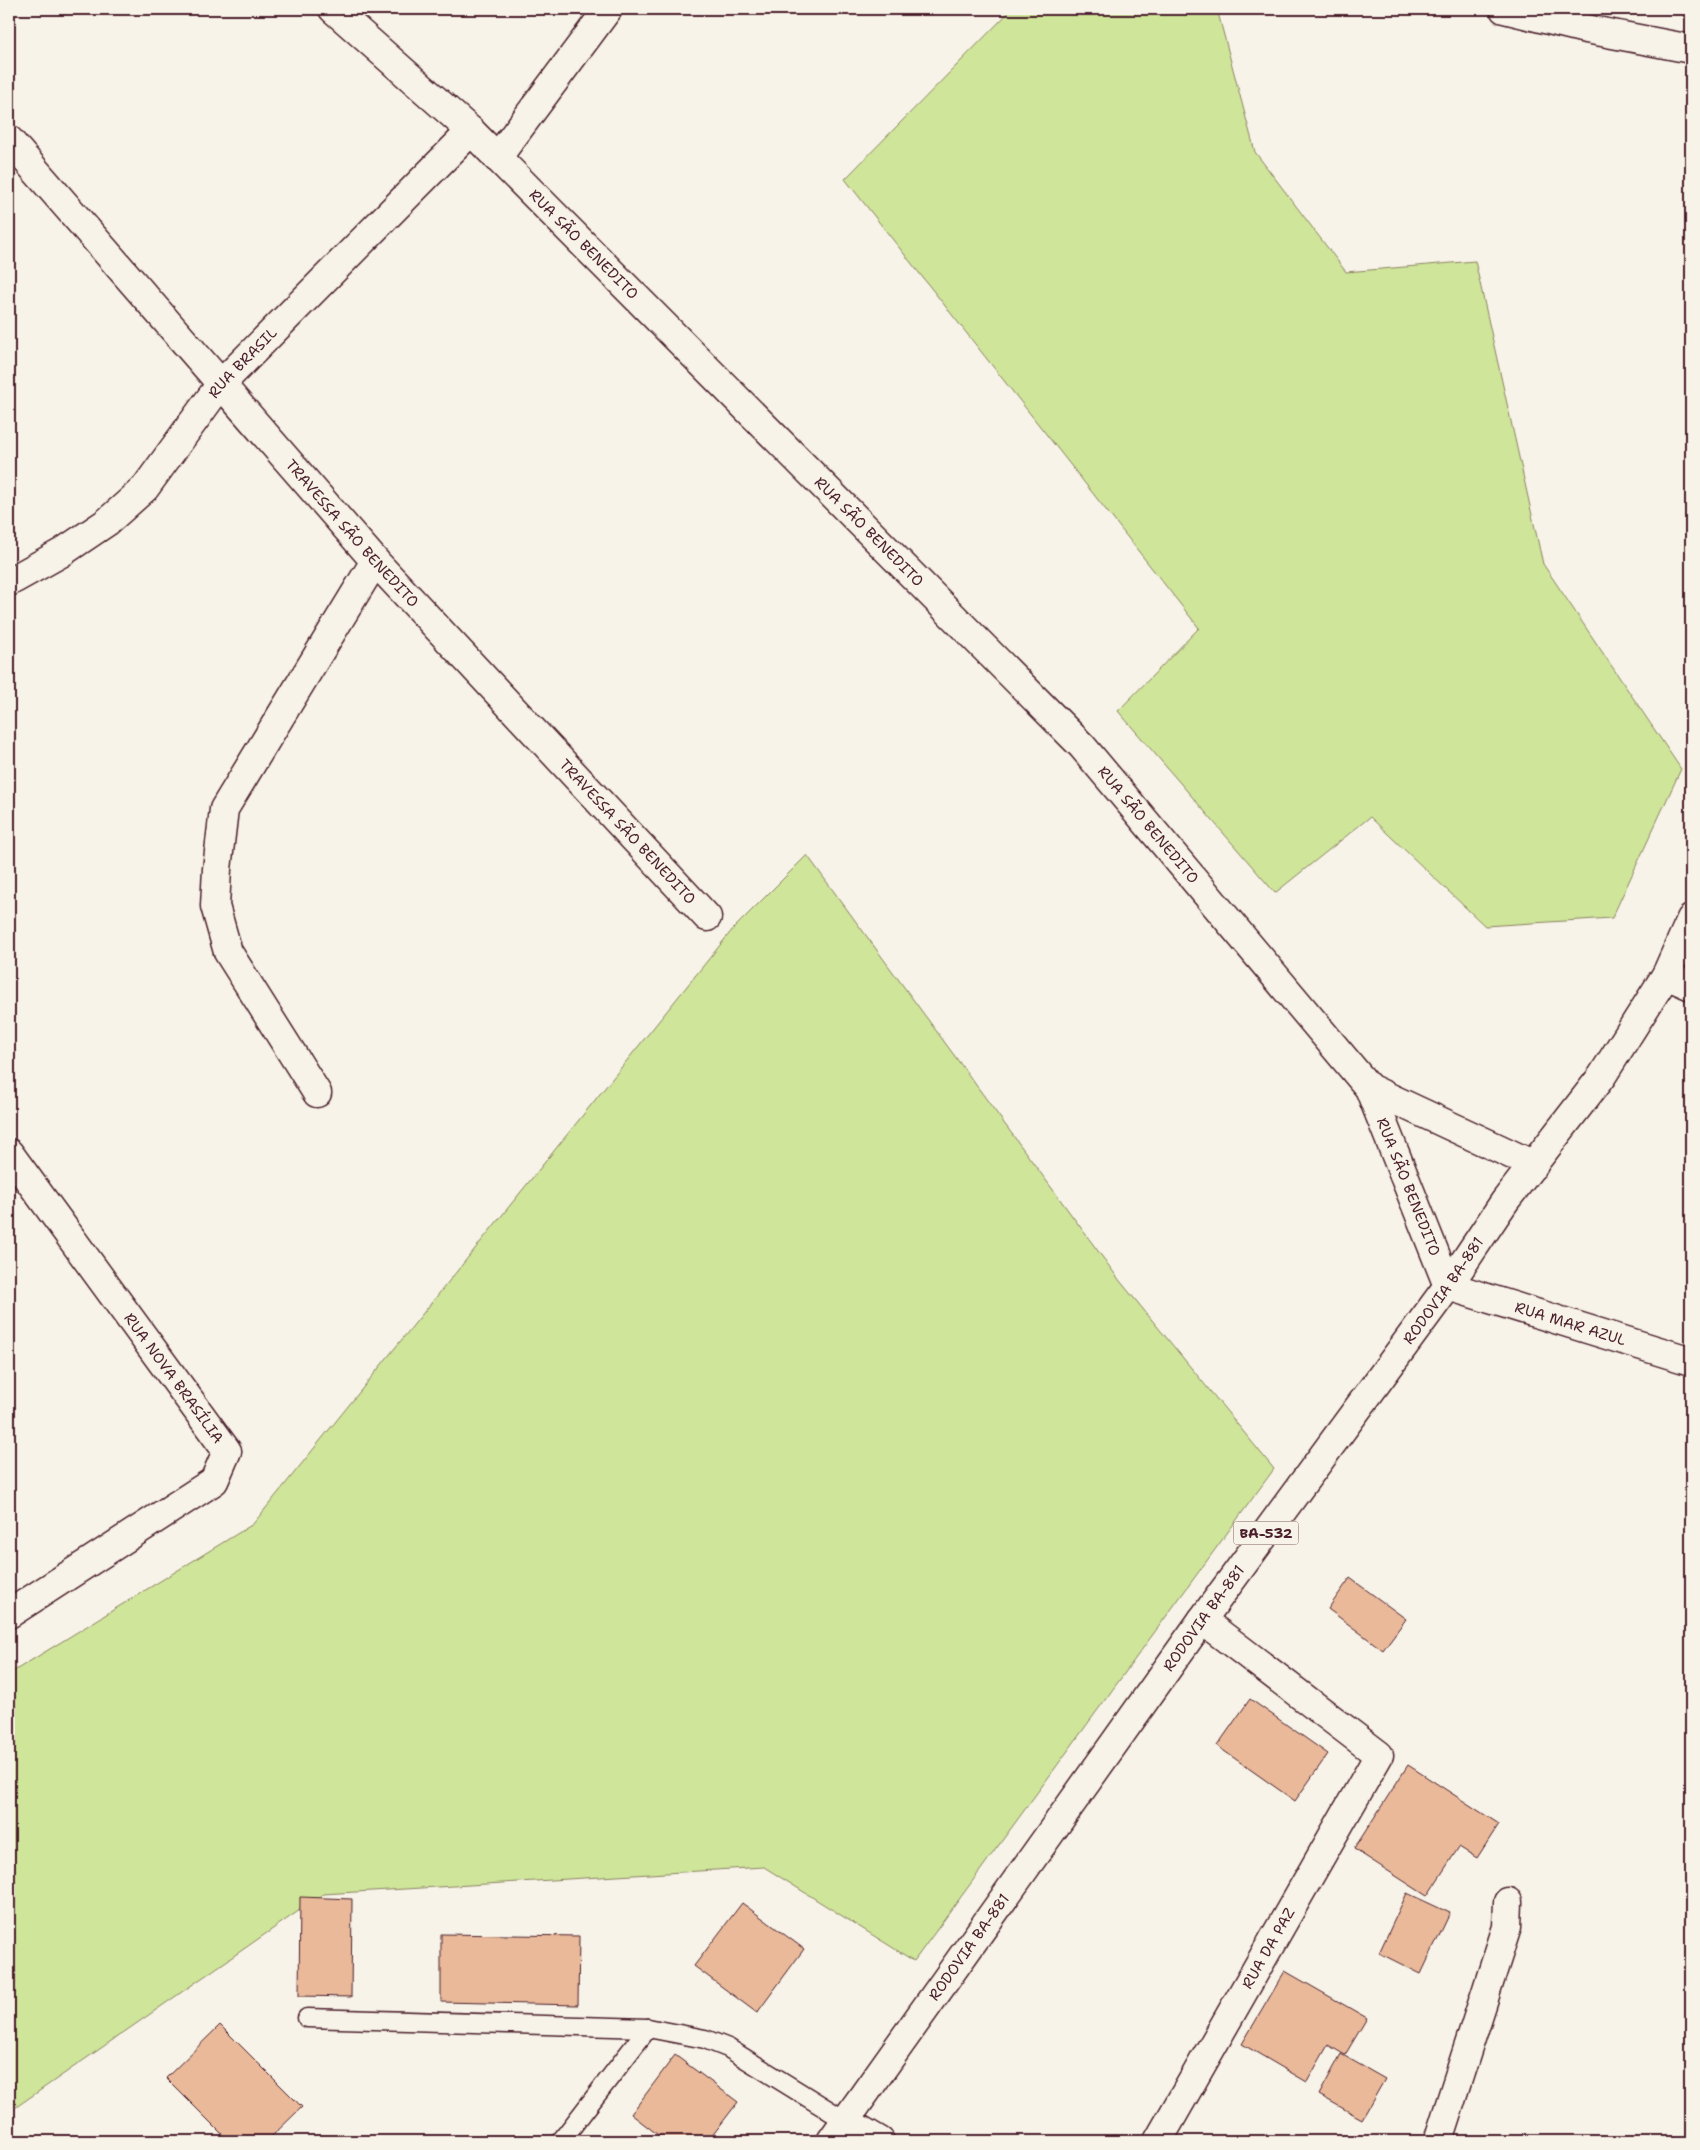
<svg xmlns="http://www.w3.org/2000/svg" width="1700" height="2150" font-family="'Shantell Sans',sans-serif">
<rect width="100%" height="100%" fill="#f7f3e8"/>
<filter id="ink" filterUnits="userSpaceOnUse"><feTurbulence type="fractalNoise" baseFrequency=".02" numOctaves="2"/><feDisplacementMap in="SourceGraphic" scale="10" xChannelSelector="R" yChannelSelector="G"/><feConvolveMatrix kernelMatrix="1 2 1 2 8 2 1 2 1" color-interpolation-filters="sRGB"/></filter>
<g filter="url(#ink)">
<g fill="#cee59a" stroke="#8c8262">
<path d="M1012,9H1217L1255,152L1346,272L1475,261L1543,564L1681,769L1612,918L1485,926L1370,817L1275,893L1118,711L1199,628L845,179Z"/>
<path d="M807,855L1120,1281L1274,1469L914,1961L764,1867L323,1894L9,2112V1674L253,1524L733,929Z"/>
</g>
<g fill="#e9b99a" stroke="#4a1f2b">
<path d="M1350,1578L1406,1619L1383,1650L1328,1609Z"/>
<path d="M1250,1699L1328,1754L1295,1801L1217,1746Z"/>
<path d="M1408,1765L1499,1824L1477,1858L1459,1847L1427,1896L1354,1849Z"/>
<path d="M1407,1893L1450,1913L1421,1974L1379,1953Z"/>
<path d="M300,1897L352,1899L351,1997L299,1996Z"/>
<path d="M742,1903L804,1949L757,2013L694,1966Z"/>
<path d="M441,1934L579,1936L578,2005L441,2002Z"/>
<path d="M1285,1971L1367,2018L1345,2055L1328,2045L1307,2082L1242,2044Z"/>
<path d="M220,2025L302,2107L267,2141H229L166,2078Z"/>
<path d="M1341,2054L1385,2079L1362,2119L1319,2095Z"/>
<path d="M675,2055L738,2102L708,2141H666L631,2114Z"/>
</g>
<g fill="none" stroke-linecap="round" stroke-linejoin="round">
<g stroke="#4a1f2b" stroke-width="21">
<g id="lane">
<path d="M307,2018L648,2028L705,2039L728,2048L846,2121"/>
<path d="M561,2141L648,2028"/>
</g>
</g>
<g stroke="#4a1f2b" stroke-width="31">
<g id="street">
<path d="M1504,9L1581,28L1691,49"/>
<path id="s1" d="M9,140L375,561L707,917"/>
<path d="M497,158L608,9"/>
<path id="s2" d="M9,582L61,553L107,522L145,488L220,385L471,131"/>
<path d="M1666,975L1691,986"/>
<path d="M317,1093L228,952L215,906L217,869L224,809L375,561"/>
<path id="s3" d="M9,1153L227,1451L214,1481L9,1614"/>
<path id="s4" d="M1448,1286L1691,1361"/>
<path d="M846,2121L880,2141"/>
<path id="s5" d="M1158,2141L1379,1755L1202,1620"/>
<path d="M1438,2141L1507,1927L1508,1902"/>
</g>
</g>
<g stroke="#4a1f2b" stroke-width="31">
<g id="secondary">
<path id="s6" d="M333,9L471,131L1082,746L1369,1088L1448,1286"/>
<path d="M1369,1088L1534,1165"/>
</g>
</g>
<g stroke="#4a1f2b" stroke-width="31">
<g id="primary">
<path id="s7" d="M831,2141L1202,1620L1448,1286L1505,1201L1602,1076L1666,975L1691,919"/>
</g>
</g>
<use href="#lane" stroke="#f7f3e8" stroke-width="18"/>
<use href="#street" stroke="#f7f3e8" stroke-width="28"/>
<use href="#secondary" stroke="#f7f3e8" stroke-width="28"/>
<use href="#primary" stroke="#f7f3e8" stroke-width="28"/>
</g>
</g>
<g text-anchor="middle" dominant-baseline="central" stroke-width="4.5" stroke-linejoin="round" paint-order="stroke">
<rect fill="#f7f3e8" stroke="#7e5f64" stroke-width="1" x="1233.5" y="1521.5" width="65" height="23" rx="4"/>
<g font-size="14" font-weight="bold" fill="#4a1f2b">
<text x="1266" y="1533">BA-532</text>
</g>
<g font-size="15" fill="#4a1f2b" stroke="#f7f3e8">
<text stroke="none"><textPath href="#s6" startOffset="344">RUA SÃO BENEDITO</textPath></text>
<text stroke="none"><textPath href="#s2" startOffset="325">RUA BRASIL</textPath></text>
<text stroke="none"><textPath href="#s6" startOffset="749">RUA SÃO BENEDITO</textPath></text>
<text stroke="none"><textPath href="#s1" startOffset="522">TRAVESSA SÃO BENEDITO</textPath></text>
<text stroke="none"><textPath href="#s6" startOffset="1154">RUA SÃO BENEDITO</textPath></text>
<text stroke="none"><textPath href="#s1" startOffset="928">TRAVESSA SÃO BENEDITO</textPath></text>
<text stroke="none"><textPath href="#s6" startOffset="1604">RUA SÃO BENEDITO</textPath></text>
<text stroke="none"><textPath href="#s7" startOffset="1048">RODOVIA BA-881</textPath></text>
<text stroke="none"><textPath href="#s4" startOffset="128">RUA MAR AZUL</textPath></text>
<text stroke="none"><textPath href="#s3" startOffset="279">RUA NOVA BRASÍLIA</textPath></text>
<text stroke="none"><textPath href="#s7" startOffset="642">RODOVIA BA-881</textPath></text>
<text stroke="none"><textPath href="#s7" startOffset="238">RODOVIA BA-881</textPath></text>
<text stroke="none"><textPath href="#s5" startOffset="222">RUA DA PAZ</textPath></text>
</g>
</g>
<rect width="1700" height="2150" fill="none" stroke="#f7f3e8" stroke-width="30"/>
<rect x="15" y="15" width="1670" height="2120" fill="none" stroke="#4a1f2b" stroke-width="2" filter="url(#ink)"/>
</svg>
